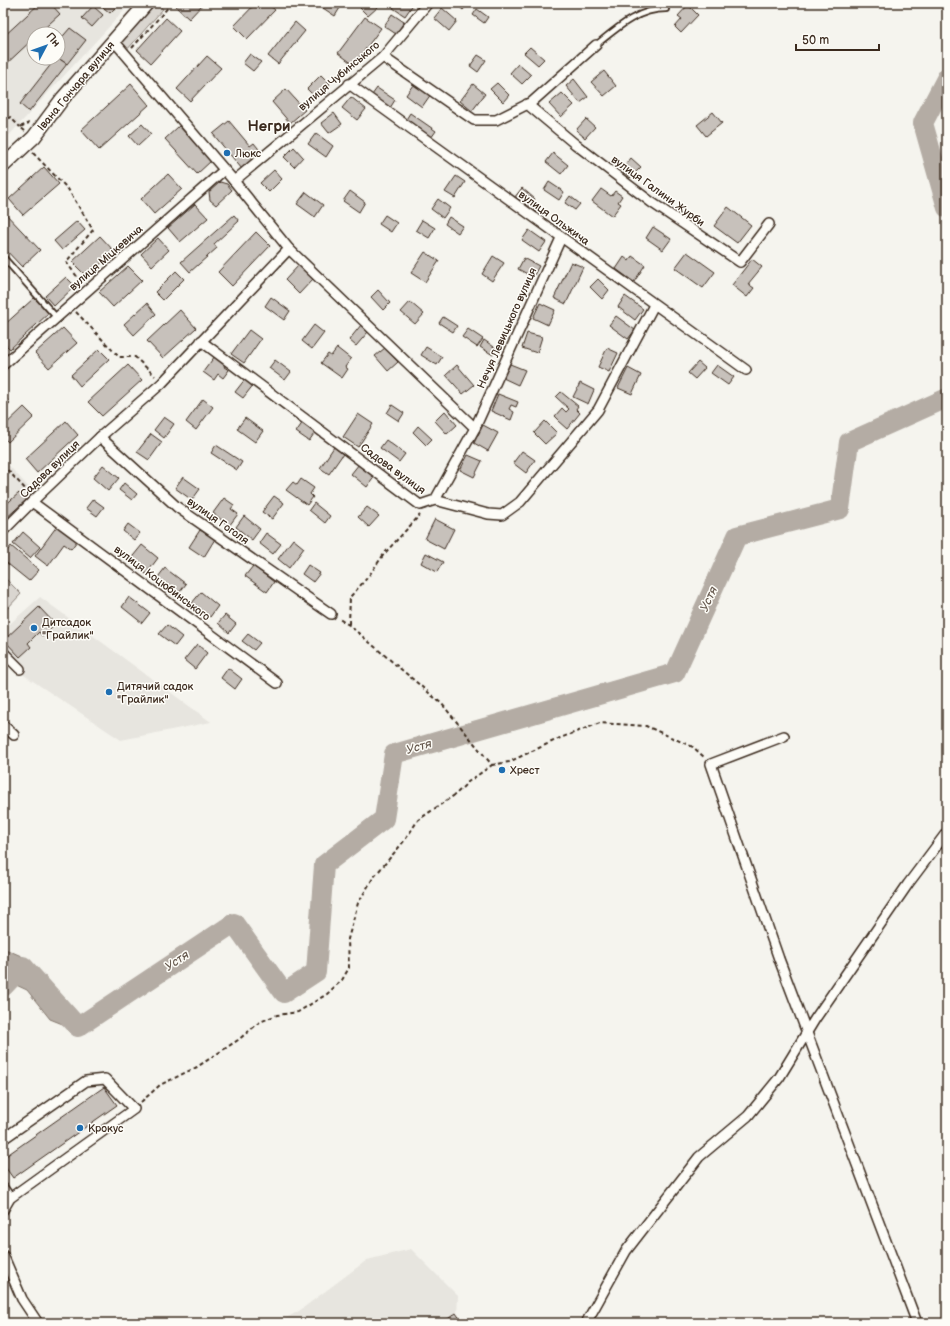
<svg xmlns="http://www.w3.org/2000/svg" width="950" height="1326" font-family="'Balsamiq Sans',sans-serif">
<rect width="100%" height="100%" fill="#f5f4ee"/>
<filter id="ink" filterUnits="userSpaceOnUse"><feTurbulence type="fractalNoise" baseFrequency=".025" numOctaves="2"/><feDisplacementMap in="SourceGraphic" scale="8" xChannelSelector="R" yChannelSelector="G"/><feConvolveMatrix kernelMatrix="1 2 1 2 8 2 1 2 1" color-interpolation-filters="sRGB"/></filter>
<g filter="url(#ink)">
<g fill="#e7e5df" fill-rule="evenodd">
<path d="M3,3H131L3,142ZM34,34H58V58H34Z"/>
<path d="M3,459L34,493L3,523Z"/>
<path d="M40,597L211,722L121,740L3,661V630Z"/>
<path d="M411,1249L458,1296L457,1315L456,1313L447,1323H277L299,1311L367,1260Z"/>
</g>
<g fill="#dad6d0" stroke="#8a8077">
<path d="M150,3H156L163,9L126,51L117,41Z"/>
<path d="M3,576L21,594L3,613Z"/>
</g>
<path fill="#b4aca4" stroke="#84786e" d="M3,948L28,959L70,1027L50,1019L27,990L14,984L3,994Z"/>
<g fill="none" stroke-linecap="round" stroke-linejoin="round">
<g stroke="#b4aca4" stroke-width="20">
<path d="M947,77L923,123L947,208"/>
<path d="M3,987L23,966L78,1027L234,923L284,993L316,972L324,865L384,819L394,754L675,673L737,536L840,509L849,442L947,398"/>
</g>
</g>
<g fill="#c7c1bb" stroke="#3b2a1e">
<path d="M40,3H50L60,14L38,34H34V38L3,67V37Z"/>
<path d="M98,3H120L110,13Z"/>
<path d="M180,3H204L189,19L176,7Z"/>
<path d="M256,3H267L275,10L247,39L234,26Z"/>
<path d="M322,3H343L335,16L320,6Z"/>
<path d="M365,3H374L378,7L368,16L360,8Z"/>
<path d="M397,3H414L405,16L393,8Z"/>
<path d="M455,3H465L467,5L463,10Z"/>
<path d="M688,5L698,15L681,33L675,27L682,19L678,16Z"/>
<path d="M93,6L103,15L92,27L82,18Z"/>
<path d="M442,8L457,21L449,31L434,18Z"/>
<path d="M477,9L488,17L484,23L473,15Z"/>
<path d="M392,14L404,22L396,34L384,26Z"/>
<path d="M365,17L381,28L354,65L338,53Z"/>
<path d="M166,18L180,31L151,63L137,50Z"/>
<path d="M295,22L305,31L278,64L268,56Z"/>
<path d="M70,28L86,40L67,64L58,58V42Z"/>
<path d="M530,47L544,59L538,65L524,53Z"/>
<path d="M250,54L261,62L253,71L243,63Z"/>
<path d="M478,55L486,60L478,72L470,66Z"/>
<path d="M207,56L221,68L190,101L177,89Z"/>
<path d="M56,58H58L67,64L29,112L20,104Z"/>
<path d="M518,64L531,75L522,84L510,73Z"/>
<path d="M604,71L616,86L604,96L591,82Z"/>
<path d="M321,75L330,84L316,98L307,89Z"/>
<path d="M574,79L588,97L580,103L566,86Z"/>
<path d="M415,82L431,94L422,107L406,95Z"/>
<path d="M497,83L509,95L503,102L490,89Z"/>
<path d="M131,84L149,105L99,150L81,130Z"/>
<path d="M473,84L485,94L472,111L460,101Z"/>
<path d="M377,88L395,100L390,108L372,95Z"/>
<path d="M286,89L305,110L290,123L272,102Z"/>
<path d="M562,93L574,105L561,117L549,104Z"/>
<path d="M351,97L366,109L357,120L342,108Z"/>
<path d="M713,112L722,123L706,136L697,125Z"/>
<path d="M334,113L342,124L329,133L321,123Z"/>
<path d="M410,113L436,131L431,138L405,121Z"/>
<path d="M586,119L595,127L585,138L576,130Z"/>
<path d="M229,121L250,146L254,143L262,153L242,169L213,134Z"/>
<path d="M142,124L151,134L138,146L129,136Z"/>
<path d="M179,126L211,161L197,174L165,139Z"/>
<path d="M316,133L333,146L326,157L308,144Z"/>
<path d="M294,147L303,157L294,167L284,157Z"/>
<path d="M553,153L568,165L561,174L546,162Z"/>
<path d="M631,158L641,167L630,178L621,170Z"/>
<path d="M44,167L59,184L23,215L9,199Z"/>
<path d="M274,170L282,179L269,192L260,183Z"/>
<path d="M168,174L182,189L154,214L141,199Z"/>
<path d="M456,176L465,182L455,198L445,192Z"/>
<path d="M220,182L227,184L232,190L216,205L210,200L209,192Z"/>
<path d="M549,182L564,192L559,200L544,190Z"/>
<path d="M522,188L535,199L527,209L514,198Z"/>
<path d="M601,189L611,196L615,191L622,196L618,202L621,204L612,216L592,201Z"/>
<path d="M350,191L365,202L359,212L343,201Z"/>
<path d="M306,192L323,205L315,217L297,204Z"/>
<path d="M570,196L580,204L575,210L565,203Z"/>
<path d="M438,199L450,208L443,218L431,209Z"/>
<path d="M195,204L208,218L180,242L168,228Z"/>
<path d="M728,207L751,225L737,243L714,226Z"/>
<path d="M3,211L40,250L22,267L3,247Z"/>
<path d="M234,215L239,221L214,244L217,248L190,272L181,262Z"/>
<path d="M385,215L397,223L391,232L379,224Z"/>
<path d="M449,217L463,226L458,233L445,224Z"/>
<path d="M422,220L435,228L429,238L416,230Z"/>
<path d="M77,221L85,230L62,250L54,241Z"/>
<path d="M653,227L671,239L663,250L646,238Z"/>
<path d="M529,230L546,242L539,252L522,240Z"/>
<path d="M256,232L270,246L232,286L218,272Z"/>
<path d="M100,236L114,251L87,277L72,262Z"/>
<path d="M158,238L169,250L152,266L141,254Z"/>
<path d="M425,252L439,261L425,282L411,273Z"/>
<path d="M687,252L715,272L703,288L675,268Z"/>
<path d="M493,256L504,263L492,281L482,274Z"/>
<path d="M632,256L645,265L634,282L616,269L624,257L629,261Z"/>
<path d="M524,258L539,266L533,277L518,269Z"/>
<path d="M752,259L762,267L748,284L754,288L747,297L732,285Z"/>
<path d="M571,262L583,267L566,304L554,298Z"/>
<path d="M299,265L313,279L299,294L285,280Z"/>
<path d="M128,266L142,280L113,307L99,292Z"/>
<path d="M176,271L184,279L163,300L155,292Z"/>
<path d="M66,277L75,286L54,306L45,296Z"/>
<path d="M598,279L609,290L602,299L590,287Z"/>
<path d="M378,290L390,303L383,310L371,297Z"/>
<path d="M625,296L643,309L635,320L618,307Z"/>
<path d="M271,297L290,311L284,320L265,306Z"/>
<path d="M34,298L49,313L10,349L3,342V326Z"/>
<path d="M410,302L424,314L415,324L401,312Z"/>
<path d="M147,303L156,314L134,335L124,324Z"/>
<path d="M540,303L555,310L548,325L533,318Z"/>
<path d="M180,310L196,328L163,358L147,341Z"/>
<path d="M616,316L635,330L628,339L609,325Z"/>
<path d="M443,317L457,326L453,332L439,323Z"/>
<path d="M314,325L324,333L312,349L302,341Z"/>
<path d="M361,325L368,332L356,346L349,340Z"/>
<path d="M63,328L77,343L49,368L35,353Z"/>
<path d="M468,329L483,339L477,347L462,337Z"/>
<path d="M249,330L261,339L244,363L231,354Z"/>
<path d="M527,333L542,337L537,353L522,348Z"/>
<path d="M484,340L497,349L493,355L480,347Z"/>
<path d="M426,347L442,357L437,365L421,355Z"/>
<path d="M337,348L351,359L345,367L348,369L342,378L321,363L328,354L331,356Z"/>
<path d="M385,348L398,362L388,371L375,356Z"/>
<path d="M607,348L618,353L609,372L598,367Z"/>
<path d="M99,349L109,359L80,386L71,375Z"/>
<path d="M215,356L226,364L224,367L229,370L223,378L218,374L214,380L203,372Z"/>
<path d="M275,360L291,372L285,380L269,368Z"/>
<path d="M698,362L705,368L695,379L688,373Z"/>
<path d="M510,364L525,370L518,385L503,378Z"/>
<path d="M128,365L142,380L102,416L88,402Z"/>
<path d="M457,365L474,385L463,394L446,375Z"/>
<path d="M717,365L734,377L728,385L711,373Z"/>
<path d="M628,368L641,375L632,394L618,388Z"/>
<path d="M246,378L254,384L243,398L235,392Z"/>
<path d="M580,383L594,390L588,404L573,397Z"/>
<path d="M561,392L578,406L576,409L580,413L567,429L558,421L559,420L555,416L562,408L566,412L569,409L556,397Z"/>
<path d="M498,394L518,402L516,407L511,405L509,409L514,412L511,420L491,411Z"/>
<path d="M3,395L10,403L3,409Z"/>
<path d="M203,399L213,407L196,430L186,422Z"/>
<path d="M392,405L404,413L399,421L387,413Z"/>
<path d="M24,407L34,417L8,442L3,437V427Z"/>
<path d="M445,411L457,425L447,434L435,421Z"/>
<path d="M358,414L373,424L358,447L343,437Z"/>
<path d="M164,417L174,424L164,438L154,430Z"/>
<path d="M245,418L263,431L255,442L237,429Z"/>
<path d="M66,421L78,435L37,473L25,459Z"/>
<path d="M545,421L557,433L545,444L534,433Z"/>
<path d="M303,422L316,431L309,441L296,432Z"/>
<path d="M483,425L498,433L488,451L474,443Z"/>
<path d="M418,426L432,439L426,445L413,432Z"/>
<path d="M151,434L162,442L149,460L137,452Z"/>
<path d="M386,440L405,454L399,462L380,448Z"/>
<path d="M216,445L242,462L237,470L211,453Z"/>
<path d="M334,447L343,454L329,474L320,468Z"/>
<path d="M522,451L535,460L526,473L513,463Z"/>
<path d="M468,455L482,461L474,477L460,470Z"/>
<path d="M359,464L375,476L367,487L351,474Z"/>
<path d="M103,465L119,478L108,491L93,478Z"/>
<path d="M183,477L200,489L192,500L175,488Z"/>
<path d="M301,479L314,488L310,494L313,497L307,505L286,490L293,482L297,485Z"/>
<path d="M124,483L137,494L132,500L119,490Z"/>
<path d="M19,493L26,500L3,521V507Z"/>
<path d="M274,496L284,503L272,519L262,512Z"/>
<path d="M224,498L234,505L231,509L238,514L229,526L213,513Z"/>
<path d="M93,499L104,507L97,516L86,508Z"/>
<path d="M314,503L330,516L325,523L309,510Z"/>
<path d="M367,507L379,516L369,527L358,517Z"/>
<path d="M244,516L260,529L252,540L236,527Z"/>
<path d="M435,519L454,529L444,549L425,539Z"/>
<path d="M128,524L140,533L134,540L123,531Z"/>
<path d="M57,526L77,541L71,549L64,544L48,566L35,556Z"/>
<path d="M200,530L215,539L204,557L189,547Z"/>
<path d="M23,532L40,547L30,558L13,544Z"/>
<path d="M266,533L281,544L273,554L259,543Z"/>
<path d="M293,539L304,548L289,568L278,559Z"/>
<path d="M142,545L158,558L146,574L129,561Z"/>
<path d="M11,546L39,570L29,581L3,560V556Z"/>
<path d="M426,553L443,562L437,572L421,563Z"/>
<path d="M308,565L320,573L313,582L302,574Z"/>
<path d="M253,566L274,582L267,592L245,576Z"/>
<path d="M165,568L186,584L176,597L155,581Z"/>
<path d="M201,592L218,606L210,617L192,603Z"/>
<path d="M129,597L150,613L142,623L122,607Z"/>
<path d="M39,607L55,624L42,636L39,632L28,643L31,647L20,657L4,640Z"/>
<path d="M225,615L236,624L229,633L218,623Z"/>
<path d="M167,625L182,637L175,646L159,634Z"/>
<path d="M248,634L260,643L254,650L242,641Z"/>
<path d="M197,644L207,653L195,669L184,660Z"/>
<path d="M228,668L242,679L235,689L221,678Z"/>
<path d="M104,1087L117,1105L13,1178L3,1164V1158Z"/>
<path d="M456,1313L463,1323H447L445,1321Z"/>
</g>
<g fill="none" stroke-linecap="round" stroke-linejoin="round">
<g stroke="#3b2a1e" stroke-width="8">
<g id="lane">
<path d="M596,45C617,28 637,9 666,9"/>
<path d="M3,257L57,318"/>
</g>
</g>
<g stroke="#3b2a1e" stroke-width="12">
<g id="street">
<path d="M114,41L234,181L383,57L428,3"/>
<path d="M383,57L474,120H496L532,102L596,45"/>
<path d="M349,84L746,370"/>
<path d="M527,104L575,144L651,202L740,262L769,224"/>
<path d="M201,341L420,505L435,500L475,428L289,249"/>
<path d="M3,365L224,170"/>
<path d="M475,428L561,238"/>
<path d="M100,437L177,507L331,614"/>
<path d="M435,500L488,514L502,515L520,502L598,410L654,305"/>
<path d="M32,502L277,683"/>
<path d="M3,531L35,499L100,437L162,383L289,249L234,181"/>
<path d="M3,652L20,669"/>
<path d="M3,725L14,735"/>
<path d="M784,736L711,764L779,959L917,1323"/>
<path d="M3,1139L86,1081L105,1079L134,1109L10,1198L3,1210"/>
<path d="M3,1188L10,1198"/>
<path d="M3,1255L22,1299L38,1323"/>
<path d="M586,1323L626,1251L699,1157L748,1116L779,1078L815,1019L908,884L947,832"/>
</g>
</g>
<g stroke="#3b2a1e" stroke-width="16">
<path id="secondary" d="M3,166L34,137L63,98L147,3"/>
</g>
<g stroke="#3b2a1e" stroke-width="2" stroke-dasharray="4 3" stroke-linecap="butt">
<path d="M132,48L172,3"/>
<path d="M3,119L5,121L10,117L20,127"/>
<path d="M25,131L20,127L29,123"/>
<path d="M33,153L68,189L93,230L66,262L82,283"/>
<path d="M76,312L119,357H135L155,376"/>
<path d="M3,465L28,492"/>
<path d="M349,624L350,597L368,577L384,554L420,515"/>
<path d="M492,765L509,762L560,738L600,723L646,726L693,747L704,757"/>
<path d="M141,1102L160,1085L197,1067L238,1040L260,1022L277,1015L298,1012L327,994L342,980L349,968L348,939L358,903L373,878L405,840L418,820L456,794L468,782L492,765L442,704L349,625L339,619"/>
</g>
<use href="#lane" stroke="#fdfcf7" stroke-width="4.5"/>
<use href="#street" stroke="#fdfcf7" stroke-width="9"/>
<use href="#secondary" stroke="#fdfcf7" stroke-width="13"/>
</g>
</g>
<g fill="#1f6fb2" stroke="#fdfcf7" stroke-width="1.5">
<circle cx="227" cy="153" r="4"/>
<circle cx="34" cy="628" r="4"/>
<circle cx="109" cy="692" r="4"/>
<circle cx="502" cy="770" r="4"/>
<circle cx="80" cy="1128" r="4"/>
</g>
<g text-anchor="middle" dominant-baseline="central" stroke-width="3" stroke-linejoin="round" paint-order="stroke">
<g font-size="11" fill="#3b2a1e" stroke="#fdfcf7">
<text transform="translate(339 76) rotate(-40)">вулиця Чубинського</text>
<text transform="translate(76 86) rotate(-50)">Івана Гончара вулиця</text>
<text transform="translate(658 191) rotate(36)">вулиця Галини Журби</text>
<text transform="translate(554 218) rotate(36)">вулиця Ольжича</text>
<text transform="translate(106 258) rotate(-41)">вулиця Міцкевича</text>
<text transform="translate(507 328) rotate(-66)">Нечуя Левицького вулиця</text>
<text transform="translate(50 469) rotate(-44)">Садова вулиця</text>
<text transform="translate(393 469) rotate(36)">Садова вулиця</text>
<text transform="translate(218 521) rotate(35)">вулиця Гоголя</text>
<text transform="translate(162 583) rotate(37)">вулиця Коцюбинського</text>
</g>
<g font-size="11" fill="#3b2a1e" stroke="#fdfcf7" text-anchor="start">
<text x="235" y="153">Люкс</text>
<text x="42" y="622">Дитсадок<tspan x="42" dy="13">"Грайлик"</tspan></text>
<text x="117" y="686">Дитячий садок<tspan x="117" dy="13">"Грайлик"</tspan></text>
<text x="510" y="770">Хрест</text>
<text x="88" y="1128">Крокус</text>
</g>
<g font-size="12" font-style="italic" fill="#65584d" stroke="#fdfcf7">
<text transform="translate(709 599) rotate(-66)">Устя</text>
<text transform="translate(419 747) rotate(-16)">Устя</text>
<text transform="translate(177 961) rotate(-34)">Устя</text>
</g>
<g font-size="15" font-weight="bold" fill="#3b2a1e" stroke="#fdfcf7">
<text x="269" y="126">Негри</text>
</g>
</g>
<rect width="950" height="1326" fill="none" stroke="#fdfcf7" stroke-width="16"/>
<rect x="8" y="8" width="934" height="1310" fill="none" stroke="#3b2a1e" stroke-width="1.5" filter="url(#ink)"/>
<g transform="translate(46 46) rotate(49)"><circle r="19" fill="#fdfcf7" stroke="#afa8a0"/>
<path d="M0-3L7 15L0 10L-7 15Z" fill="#1f6fb2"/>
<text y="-6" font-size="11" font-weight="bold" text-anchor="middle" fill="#3b2a1e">Пн</text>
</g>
<path d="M796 44v6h83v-6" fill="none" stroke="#3b2a1e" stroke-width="2"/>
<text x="802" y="44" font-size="12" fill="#3b2a1e" stroke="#fdfcf7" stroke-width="3" paint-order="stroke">50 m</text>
</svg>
